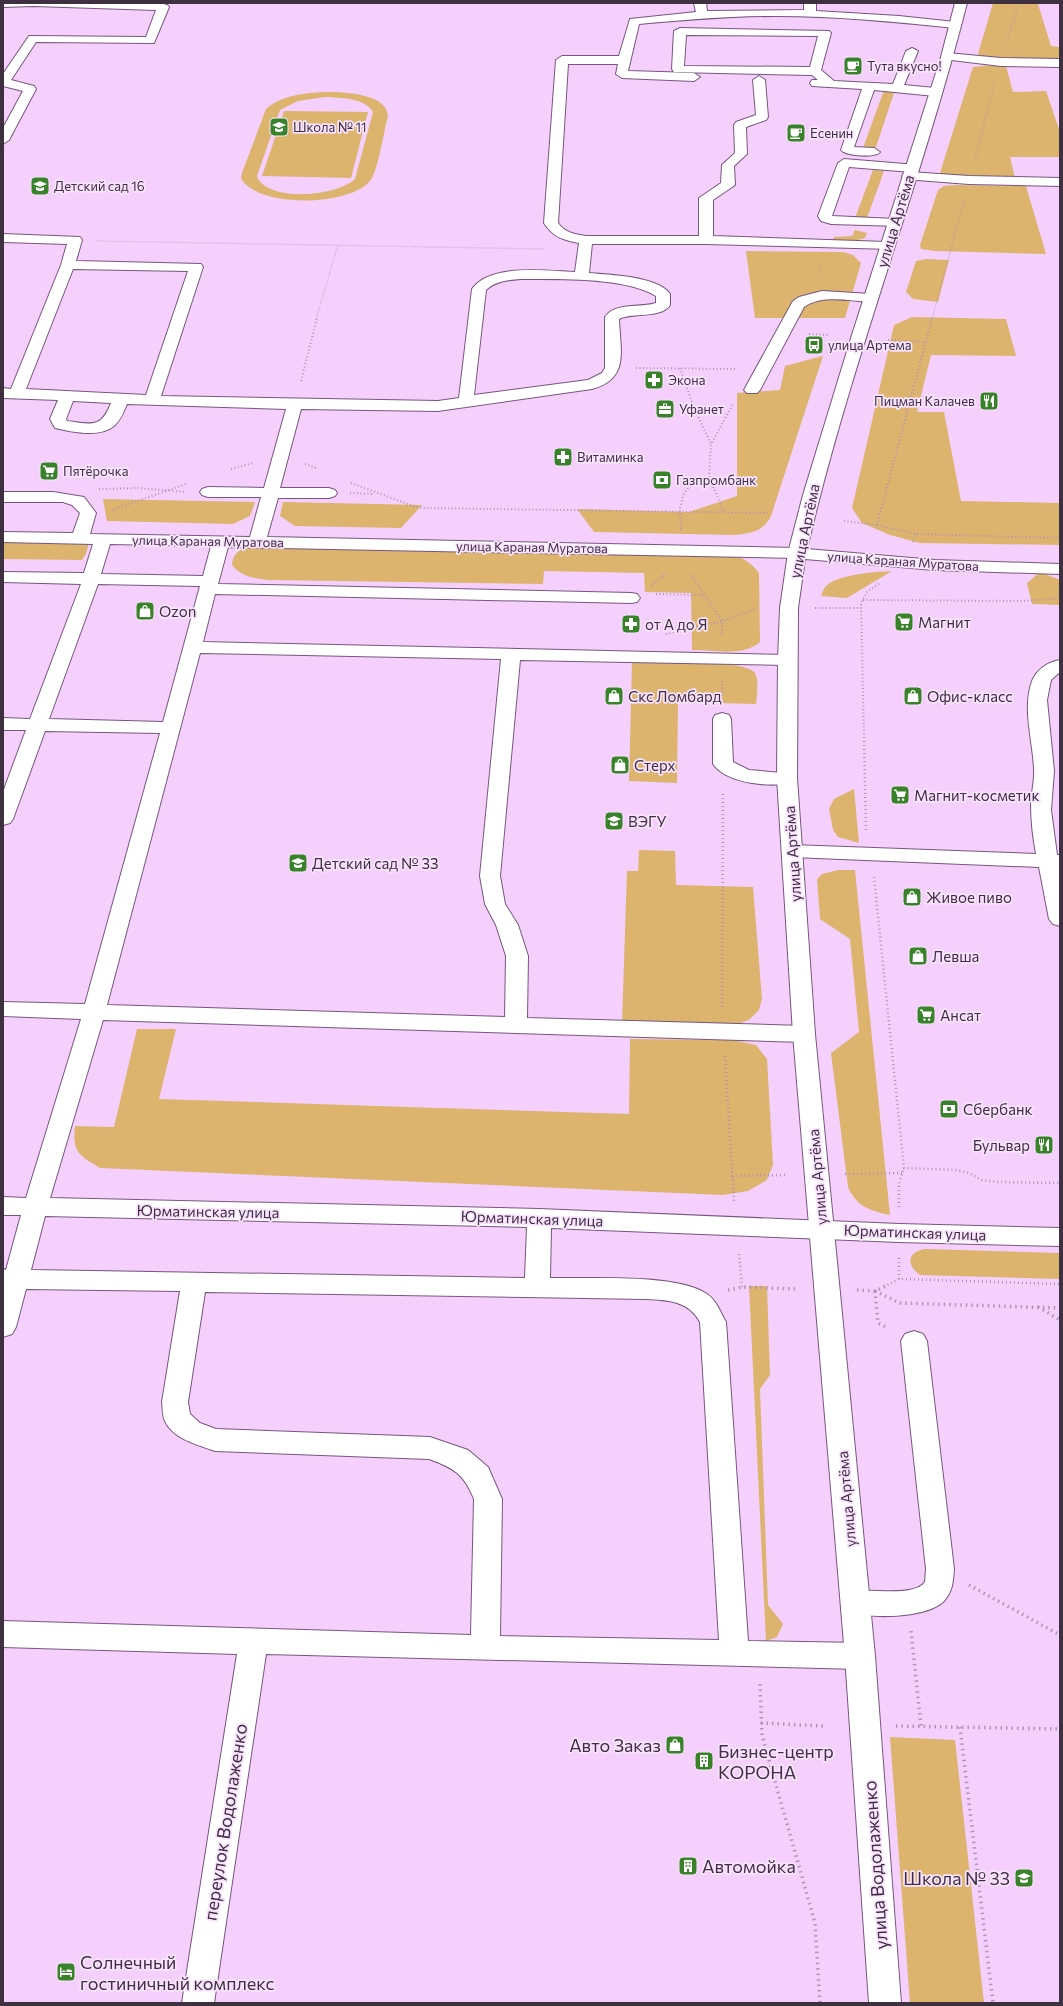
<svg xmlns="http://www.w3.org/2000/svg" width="1063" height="2006" font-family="Commissioner,sans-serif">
<rect width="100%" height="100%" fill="#f5d0fd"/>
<g fill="#dcb46e" fill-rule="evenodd">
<path d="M993,3H1060L1038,4L1051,46L1060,47V59L988,58L978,54Z"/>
<path d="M993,65L1006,66L1013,92L1046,91L1060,132V157H1010L1015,178L945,176L940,173L973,67Z"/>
<path d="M884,90H895L876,147L863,148Z"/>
<path d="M326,92C342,92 387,93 388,116C384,130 378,172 370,181C350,206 257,209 241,178L242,173L266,109C282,95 305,93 326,92ZM325,97C340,98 364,97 373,112L355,179C337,196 270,203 257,177L258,173L280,110L298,101Z"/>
<path d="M284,111L368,112L351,178L262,176Z"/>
<path d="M873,170L884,171L867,218H855Z"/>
<path d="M956,185L1026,186L1046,254L935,251L921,249L920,245L938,190L944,186Z"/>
<path d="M855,230L867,233L865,238L855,241L832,243L834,237L852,236Z"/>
<path d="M746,251L843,252L853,255L861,263L845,318H755Z"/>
<path d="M926,259L949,260L938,302L913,299L906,292L916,261Z"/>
<path d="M912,317L1006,319L1016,356L931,355L917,412H944L961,501L1060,503V545L920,543L890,535L862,523L852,508L894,325Z"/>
<path d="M823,356L771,516C763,532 751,533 734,535L594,532L577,509L689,512L737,496V393L780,390L785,366Z"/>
<path d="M103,499L255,502L250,516L233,524L107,521Z"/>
<path d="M283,502L422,505L401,528L295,526L280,516Z"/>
<path d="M3,538L90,539L86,554L82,560L3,559Z"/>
<path d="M253,544L730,554C743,558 751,562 759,573L760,642C743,657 714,650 692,650L691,593L645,592L644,573L544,571L543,584L268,580C253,578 242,577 232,565C233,552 241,549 253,544Z"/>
<path d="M892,571L847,598L821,596C822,593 824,589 825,587C837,574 875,572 892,571Z"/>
<path d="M1040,572L1060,580V605L1032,604L1027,583Z"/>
<path d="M632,661C651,661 747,659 755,673C759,681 757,695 756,704L678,702L677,783L629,781Z"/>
<path d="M854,789L859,843L838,837L833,830L829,809L834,799Z"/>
<path d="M639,850L675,851L676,885L753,887L762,999L759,1010L749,1020L731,1026L622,1023L627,871H638Z"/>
<path d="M838,870H855L890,1215C870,1211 856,1206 848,1187L831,1053L859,1032L850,939L820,919L817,879L822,874Z"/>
<path d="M137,1029H176L159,1099L629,1114L630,1039L733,1040L756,1045L767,1059L773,1165L767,1180L748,1191L723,1195L100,1168C79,1155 72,1153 75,1126L114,1127Z"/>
<path d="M925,1249L1060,1253V1279L920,1275C906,1265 907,1252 925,1249Z"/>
<path d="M749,1286H767L770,1375L760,1389L768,1605L783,1624L777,1637L766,1641Z"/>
<path d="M890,1737L955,1740L984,2003H910Z"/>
</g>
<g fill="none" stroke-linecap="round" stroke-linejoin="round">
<g stroke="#77567e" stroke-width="2">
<g id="minor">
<path d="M3,3H160L167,5L169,7L154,43L36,42L11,80L34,86L36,89L9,140L3,144V128L23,91L3,86V74L29,36L146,37L156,10L34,6L3,7Z"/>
<path d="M694,3H706L707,11L804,10V3H816V11L899,16L955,22L961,25L955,28C896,22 836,16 776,16C730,16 684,20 639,24L628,71L694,73L700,77L694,81L622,78L616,74L618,64H568L558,223C565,233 575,234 586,236H699V198L721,183L722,165L735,153L734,125L736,122L756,115L753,80L759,76L765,80L768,117L766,120L746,127L747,154L734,166L735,185L713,200V236L887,242L892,243L894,246L892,249L706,244H592L589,273C609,275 658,276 670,294V305C661,319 633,312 619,319C620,350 630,379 592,389L438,411L301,409L280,488H329L335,490L337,493L335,496L329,498H278L267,537L797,548L803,549L806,553L803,557L797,558L228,547L218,584L631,593L637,594L640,598L637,602L631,603L215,594L203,642L787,655L793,656L796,660L793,664L787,665L520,660L500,876L505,904L518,925L528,956L527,1018L804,1026L812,1029L815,1034L812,1039L804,1042L103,1020L50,1198L539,1209L899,1224L1060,1228V1246L899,1242L551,1228L550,1278C589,1279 676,1273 707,1294C717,1301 720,1312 726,1322L748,1641L860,1643L870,1647L875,1656L870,1665L860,1669L266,1654L214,2003H182L237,1654L3,1647V1621L471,1635L474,1499C464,1474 454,1468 429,1459L215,1451C198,1445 173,1439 165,1421C162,1415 163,1408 162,1402L180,1291L26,1289L16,1327L12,1334L3,1337V1269L6,1270L21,1215H3V1197L26,1198L81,1019L3,1016V1002L85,1004L160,733L45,731L13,819L10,823L3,825V792L26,730H3V718L30,719L81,584L3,582V572L84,573L93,544L3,542V532L73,533L80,513L72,505L63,502H3V492H53L84,497L96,513L90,534L250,537L261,497H208L202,495L200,492L202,489L208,487L264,488L286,409L127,404C124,411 121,420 114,426C100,438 72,432 55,428L50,419L58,400L3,398V388L11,389L61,265L67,244L3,242V234L80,237L82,240L76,261L201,264L203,267L161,396L438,401L459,398L472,289C490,263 548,271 575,272L579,243C563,240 553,237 544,223L556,60L562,56H619L630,19L696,12ZM73,269L188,271L146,395L26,389ZM521,279C557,279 626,277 656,296V303C641,308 615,302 605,317V368L602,373L588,380L474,395L486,290C496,281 508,280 521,279ZM73,401L111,403C101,429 91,424 67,421L66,419ZM110,544L211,546L203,576L101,574ZM98,584L200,586L163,722L49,719ZM200,653L501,659L480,876L485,904L496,925L506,956L505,1017L107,1005ZM45,1216L527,1227L525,1278L31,1270ZM205,1292L646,1299C668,1300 689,1301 700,1322L719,1640L500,1636L502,1499L488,1467L468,1450L430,1437L216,1429L200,1423L190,1414L188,1402Z"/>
<path d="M680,28L829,31L831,33L821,70L834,81L893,84L906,51L912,48L918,51L904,85L935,88L941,92L935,96L874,90L854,147L874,148L880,152C876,158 845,156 841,150L862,89L812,86L810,83L812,80H818L812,75L674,72L672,69L674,31ZM686,35L818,36L810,67L684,66Z"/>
<path d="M947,53L1001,58L1060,59V67L1001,66L943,59L941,57Z"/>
<path d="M844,159L917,165L918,168L917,171L912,172L849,167L832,216L895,219L900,220L902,223L900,226L831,224L821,221L818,216L838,163Z"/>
<path d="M909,172L969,176L1060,178V186L969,184L904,179L902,176L904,173Z"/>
<path d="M822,291L871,294L876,295L878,298L876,301L871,302C850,301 822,294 804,307L760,390L757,393H747L744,390L793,301L799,297Z"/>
<path d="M1060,660V672L1051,680L1047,700L1054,771L1051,810L1057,855H1060V926L1053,924L1049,919L1039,867L792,857L785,855L782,851L785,847L792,845L1036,854C1033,838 1031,821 1031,805C1031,793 1035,781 1034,769C1033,741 1022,709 1032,681C1037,669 1048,662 1060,660Z"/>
<path d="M722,713L729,715L731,719L733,762L749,770L794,774L797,778L794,782C772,788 727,784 713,764V719L715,715Z"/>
<path d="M914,1331L923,1334L927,1341L954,1569C953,1581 953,1591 944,1601C926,1619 867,1619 845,1611L841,1602L845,1593C865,1586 912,1599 925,1582L926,1569L901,1341L905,1334Z"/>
</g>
</g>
<g stroke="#77567e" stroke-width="2">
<path id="major" d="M955,3H967C920,187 850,364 807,549L935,560L1060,564V574L935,570L805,559L798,608L797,778L815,1034L875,1656L901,2003H869L845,1656L793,1034L777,778L778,660L780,608L788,553L803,495L851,338L941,57Z"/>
</g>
<g stroke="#b094b7" stroke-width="1.5" stroke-dasharray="0.5 1.5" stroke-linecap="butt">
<path d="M1007,41L1019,3"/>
<path d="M975,159L995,82"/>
<path d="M97,241L544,249"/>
<path d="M818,275L821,264"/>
<path d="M316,319L338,245"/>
<path d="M932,319L964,200"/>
</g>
<g stroke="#b094b7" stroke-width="2" stroke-dasharray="1 2.5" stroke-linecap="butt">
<path d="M932,318L877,525L915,534L1060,538"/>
<path d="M809,334L830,335"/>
<path d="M888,340L927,342"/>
<path d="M636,368L737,369"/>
<path d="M680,368L694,408L711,444"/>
<path d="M301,381L317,318"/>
<path d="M305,464L318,469"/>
<path d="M231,469L253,463"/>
<path d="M709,477L724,512"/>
<path d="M351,483L413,506L424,508L770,513"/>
<path d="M99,489L138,488L186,492"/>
<path d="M350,493L373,494"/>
<path d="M112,510L186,484"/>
<path d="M844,521L877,525"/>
<path d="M681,529L680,508L684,493L689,487L709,477L711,444L733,404"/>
<path d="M913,542L915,534"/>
<path d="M690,573L722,621V636"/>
<path d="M652,585L667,573"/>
<path d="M656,594L704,595"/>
<path d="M863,600L1023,601L1060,598"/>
<path d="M815,608H861"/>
<path d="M666,634L722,621L756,609"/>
<path d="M722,681V696"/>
<path d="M864,738L861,603L867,592L880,583"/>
</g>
<g stroke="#b094b7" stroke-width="2.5" stroke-dasharray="1 3" stroke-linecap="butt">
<path d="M864,737L866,831"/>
<path d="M874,877L904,1168L956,1170L969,1173L982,1180L998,1182L1060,1183"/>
<path d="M722,1007L723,792"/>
<path d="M725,1056L734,1201"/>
<path d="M845,1174L903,1173"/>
<path d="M732,1176L788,1175"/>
<path d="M899,1207V1183L904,1168"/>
<path d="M739,1254L742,1287"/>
<path d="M899,1258V1279"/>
<path d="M884,1287L899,1279L1060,1284"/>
</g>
<g stroke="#b094b7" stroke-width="3.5" stroke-dasharray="1.5 4" stroke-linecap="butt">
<path d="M728,1290L742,1287L796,1289"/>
<path d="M857,1290L875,1291L886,1286"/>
<path d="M875,1291L900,1303L1060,1308"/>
<path d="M875,1291L878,1323L888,1328"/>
<path d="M1038,1307L1060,1320"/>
<path d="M969,1585L1060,1635"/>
<path d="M911,1631L921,1726"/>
<path d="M760,1684L762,1735L815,1923L820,2003"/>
<path d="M761,1723L824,1726"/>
<path d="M896,1726L1060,1729"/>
<path d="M960,1727L993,2003"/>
</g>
<use href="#minor" fill="#fff" fill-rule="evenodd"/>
<use href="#major" fill="#fff" fill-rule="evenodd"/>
</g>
<defs>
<g id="cafe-square" transform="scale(1)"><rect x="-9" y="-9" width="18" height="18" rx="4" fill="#388229" stroke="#fae3ff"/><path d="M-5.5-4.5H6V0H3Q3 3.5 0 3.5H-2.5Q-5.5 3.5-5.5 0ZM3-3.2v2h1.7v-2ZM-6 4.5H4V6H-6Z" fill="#fff"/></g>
<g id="school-square" transform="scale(1)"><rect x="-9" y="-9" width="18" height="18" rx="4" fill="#388229" stroke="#fae3ff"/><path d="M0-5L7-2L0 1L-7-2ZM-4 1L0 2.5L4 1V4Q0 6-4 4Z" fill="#fff"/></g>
<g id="bus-square" transform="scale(1)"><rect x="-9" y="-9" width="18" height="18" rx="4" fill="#388229" stroke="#fae3ff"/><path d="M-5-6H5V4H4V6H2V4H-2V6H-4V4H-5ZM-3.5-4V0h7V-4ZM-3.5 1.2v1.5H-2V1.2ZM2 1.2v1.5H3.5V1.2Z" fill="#fff"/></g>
<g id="pharmacy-square" transform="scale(1)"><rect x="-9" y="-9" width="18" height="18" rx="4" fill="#388229" stroke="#fae3ff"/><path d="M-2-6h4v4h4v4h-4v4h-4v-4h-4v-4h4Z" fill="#fff"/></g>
<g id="restaurant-square" transform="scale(1)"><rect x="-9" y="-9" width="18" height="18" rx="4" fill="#388229" stroke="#fae3ff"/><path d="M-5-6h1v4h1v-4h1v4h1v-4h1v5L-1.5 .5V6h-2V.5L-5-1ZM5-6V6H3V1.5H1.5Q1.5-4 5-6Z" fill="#fff"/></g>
<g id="office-square" transform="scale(1)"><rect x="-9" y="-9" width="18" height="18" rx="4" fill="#388229" stroke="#fae3ff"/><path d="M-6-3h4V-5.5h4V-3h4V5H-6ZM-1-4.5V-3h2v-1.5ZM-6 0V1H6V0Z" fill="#fff"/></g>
<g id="supermarket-square" transform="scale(1)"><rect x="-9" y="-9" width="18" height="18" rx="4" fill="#388229" stroke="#fae3ff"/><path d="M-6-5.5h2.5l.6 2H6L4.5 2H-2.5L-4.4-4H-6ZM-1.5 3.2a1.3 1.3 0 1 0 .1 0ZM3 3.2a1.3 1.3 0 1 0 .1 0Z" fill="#fff"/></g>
<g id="bank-square" transform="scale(1)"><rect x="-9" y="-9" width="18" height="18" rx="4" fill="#388229" stroke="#fae3ff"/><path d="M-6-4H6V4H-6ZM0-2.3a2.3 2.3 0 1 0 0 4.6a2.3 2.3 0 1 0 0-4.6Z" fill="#fff"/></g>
<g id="shop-square" transform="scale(1)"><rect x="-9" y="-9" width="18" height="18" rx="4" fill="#388229" stroke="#fae3ff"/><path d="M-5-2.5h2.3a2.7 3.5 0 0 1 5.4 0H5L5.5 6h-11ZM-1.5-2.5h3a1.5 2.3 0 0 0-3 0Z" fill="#fff"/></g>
<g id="university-square" transform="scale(1)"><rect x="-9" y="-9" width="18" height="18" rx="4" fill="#388229" stroke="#fae3ff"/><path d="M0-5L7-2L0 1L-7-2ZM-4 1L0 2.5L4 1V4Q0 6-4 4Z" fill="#fff"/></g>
<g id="building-square" transform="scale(1)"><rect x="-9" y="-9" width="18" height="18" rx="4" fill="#388229" stroke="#fae3ff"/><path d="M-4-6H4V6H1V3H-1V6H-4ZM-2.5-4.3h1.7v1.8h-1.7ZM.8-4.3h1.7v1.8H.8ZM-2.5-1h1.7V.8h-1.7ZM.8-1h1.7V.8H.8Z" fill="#fff"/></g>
<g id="hotel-square" transform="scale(1)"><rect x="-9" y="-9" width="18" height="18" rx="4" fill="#388229" stroke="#fae3ff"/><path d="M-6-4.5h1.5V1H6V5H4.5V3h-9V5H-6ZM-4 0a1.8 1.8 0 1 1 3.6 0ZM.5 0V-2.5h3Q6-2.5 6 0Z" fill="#fff"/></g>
</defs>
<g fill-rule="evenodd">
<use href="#cafe-square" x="853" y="66"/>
<use href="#school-square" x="279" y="127"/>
<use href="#cafe-square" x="796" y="133"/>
<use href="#school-square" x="40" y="186"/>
<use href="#bus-square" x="814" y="345"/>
<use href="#pharmacy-square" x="654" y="380"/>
<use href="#restaurant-square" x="989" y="401"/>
<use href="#office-square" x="665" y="409"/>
<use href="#pharmacy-square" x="563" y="457"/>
<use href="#supermarket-square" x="49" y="471"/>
<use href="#bank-square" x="662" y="480"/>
<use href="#shop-square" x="145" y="611"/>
<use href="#supermarket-square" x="904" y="622"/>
<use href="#pharmacy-square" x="631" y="624"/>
<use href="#shop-square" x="614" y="696"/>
<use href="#shop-square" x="913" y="696"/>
<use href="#shop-square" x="620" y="765"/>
<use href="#supermarket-square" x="900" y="795"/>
<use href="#university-square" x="614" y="821"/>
<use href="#school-square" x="298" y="863"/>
<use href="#shop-square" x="912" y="897"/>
<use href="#shop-square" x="918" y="956"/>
<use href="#supermarket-square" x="926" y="1015"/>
<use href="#bank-square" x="949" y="1109"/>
<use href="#restaurant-square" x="1044" y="1145"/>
<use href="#shop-square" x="675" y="1745"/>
<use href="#building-square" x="704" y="1761"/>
<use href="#building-square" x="688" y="1866"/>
<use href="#school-square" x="1024" y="1878"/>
<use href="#hotel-square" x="66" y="1972"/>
</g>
<g text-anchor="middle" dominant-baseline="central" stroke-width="3.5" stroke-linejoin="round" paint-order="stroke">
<g font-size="13" fill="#3e3041" stroke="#fae3ff" text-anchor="start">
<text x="867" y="66">Тута вкусно!</text>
<text x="293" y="127">Школа № 11</text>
<text x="810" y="133">Есенин</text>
<text x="54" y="186">Детский сад 16</text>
<text x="828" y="345">улица Артема</text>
<text x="668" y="380">Экона</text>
<text x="975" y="401" text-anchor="end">Пицман Калачев</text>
<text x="679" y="409">Уфанет</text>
<text x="577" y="457">Витаминка</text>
<text x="63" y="471">Пятёрочка</text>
<text x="676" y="480">Газпромбанк</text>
</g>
<g font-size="13" fill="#3e3041" stroke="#fae3ff">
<text transform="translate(208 541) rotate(1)">улица Караная Муратова</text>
<text transform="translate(532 547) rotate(1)">улица Караная Муратова</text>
<text transform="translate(903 561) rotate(4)">улица Караная Муратова</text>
</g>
<g font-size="15" fill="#3e3041" stroke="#fae3ff">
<text transform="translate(895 221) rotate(-73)">улица Артёма</text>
<text transform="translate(804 531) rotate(-78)">улица Артёма</text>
<text transform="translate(792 854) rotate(-94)">улица Артёма</text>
<text transform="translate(817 1177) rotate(-95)">улица Артёма</text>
<text transform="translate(208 1211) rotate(1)">Юрматинская улица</text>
<text transform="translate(532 1218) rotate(2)">Юрматинская улица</text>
<text transform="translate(915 1232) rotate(2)">Юрматинская улица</text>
<text transform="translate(846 1499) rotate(-95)">улица Артёма</text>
</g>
<g font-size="15" fill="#3e3041" stroke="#fae3ff" text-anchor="start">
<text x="159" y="611">Ozon</text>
<text x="918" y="622">Магнит</text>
<text x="645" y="624">от А до Я</text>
<text x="628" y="696">Скс Ломбард</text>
<text x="927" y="696">Офис-класс</text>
<text x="634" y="765">Стерх</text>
<text x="914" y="795">Магнит-косметик</text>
<text x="628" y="821">ВЭГУ</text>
<text x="312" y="863">Детский сад № 33</text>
<text x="926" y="897">Живое пиво</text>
<text x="932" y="956">Левша</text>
<text x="940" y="1015">Ансат</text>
<text x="963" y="1109">Сбербанк</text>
<text x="1030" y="1145" text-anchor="end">Бульвар</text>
</g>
<g font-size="18" fill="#3e3041" stroke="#fae3ff" text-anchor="start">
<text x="661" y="1745" text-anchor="end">Авто Заказ</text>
<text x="718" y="1751">Бизнес-центр<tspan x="718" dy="21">КОРОНА</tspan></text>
<text x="702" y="1866">Автомойка</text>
<text x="1010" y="1878" text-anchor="end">Школа № 33</text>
<text x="80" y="1962">Солнечный<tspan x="80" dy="21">гостиничный комплекс</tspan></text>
</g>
<g font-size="18" fill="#3e3041" stroke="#fae3ff">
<text transform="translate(225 1822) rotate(-81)">переулок Водолаженко</text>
<text transform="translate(875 1865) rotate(-94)">улица Водолаженко</text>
</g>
</g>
<rect width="1063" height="2006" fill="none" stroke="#3e3041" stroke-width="8"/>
</svg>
